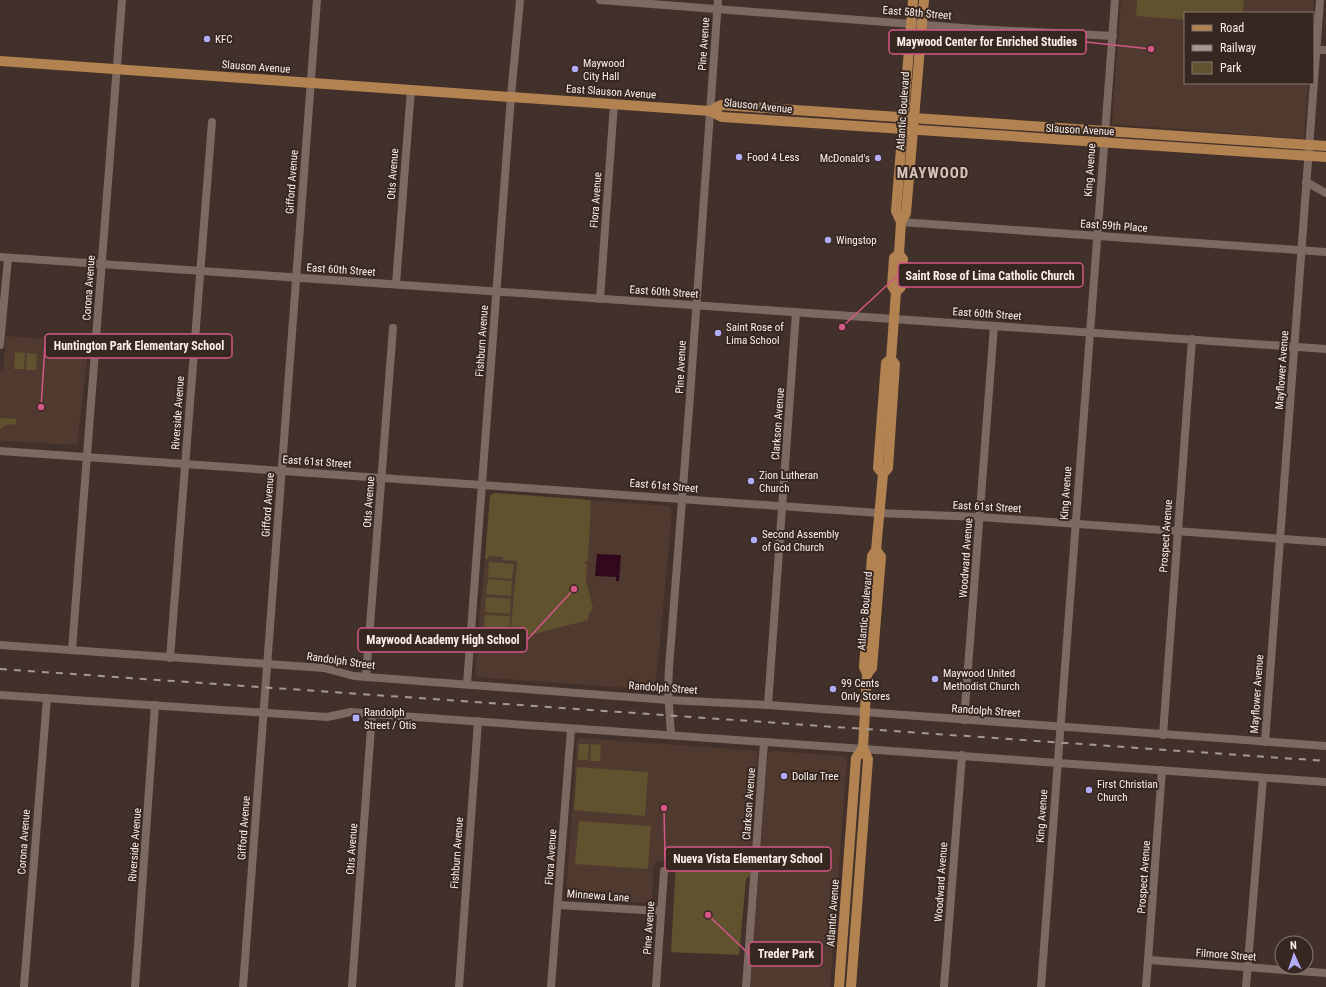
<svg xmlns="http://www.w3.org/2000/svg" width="1326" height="987" font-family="'Roboto Condensed',sans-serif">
<rect width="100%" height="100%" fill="#42312a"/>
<g fill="#503a30">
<path d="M1121,0H1314L1313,14V13H1185V83H1308L1304,139L1112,124Z"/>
<path d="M6,336L89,343L77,445L0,441V372H3Z"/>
<path d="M494,493L669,506L672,511L657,673L655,681L648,687L642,689L477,677L475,675L490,496Z"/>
<path d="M581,738L758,751L750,868L656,861L653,870L652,901L649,903L569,897L566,894L577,741Z"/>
<path d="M775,751L844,756L847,761L830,987H750L768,752Z"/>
</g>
<g fill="#60522e">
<path d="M1137,0H1244L1243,13H1185V20L1136,16Z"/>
<path d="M15,352L25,353L24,369H14Z"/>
<path d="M27,353L37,354L36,370H26Z"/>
<path d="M0,418L16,419V424L6,425L0,430Z"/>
<path d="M494,493L590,500L591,503L588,561H585V564H587L586,581L593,608L589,613L588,620L522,637L518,627H511L517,561L503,560V557L488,556V559H485L490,496Z"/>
<path d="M489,562L514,564L512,579L488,577Z"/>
<path d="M488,579L512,581L511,596L486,594Z"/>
<path d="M486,597L511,599L510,614L485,612Z"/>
<path d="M485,615L510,616L509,631L484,629Z"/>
<path d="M579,744H589L588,760H578Z"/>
<path d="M591,744L601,745L600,761H590Z"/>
<path d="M577,767L648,772L645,816L574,810Z"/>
<path d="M579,821L651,826L648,869L575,864Z"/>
<path d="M676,863L750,868V875L746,879L739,955C715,953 696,954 671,952Z"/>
</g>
<path fill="#32081c" d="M597,554L621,555L619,581H616V577L595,576Z"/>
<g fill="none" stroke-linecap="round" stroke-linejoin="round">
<g stroke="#7c6961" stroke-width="8">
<path d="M600,0L976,29L1113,36"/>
<path d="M1316,50H1326"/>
<path d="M1306,182L1326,193"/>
<path d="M901,222L1326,252"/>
<path d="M0,257L1326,349"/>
<path d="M396,284L411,89"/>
<path d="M600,299L614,104"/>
<path d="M0,345L8,258"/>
<path d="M0,451L879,513L980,517L1326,542"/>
<path d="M0,645L324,668L354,676L668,700L768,705L1326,746"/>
<path d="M72,650L122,0"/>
<path d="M170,658L212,122"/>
<path d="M366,677L393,328"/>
<path d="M467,684L511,96L520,0"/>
<path d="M0,695L327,717L351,712L372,714L1326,782"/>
<path d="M768,705L796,312"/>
<path d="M964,720L994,326"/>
<path d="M671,735L668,689L669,668L689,410L718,0"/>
<path d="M1163,735L1192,339"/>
<path d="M1265,742L1320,0"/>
<path d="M558,905L661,911"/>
<path d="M1149,960L1326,973"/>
<path d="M24,987L47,698"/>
<path d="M135,987L155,705"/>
<path d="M243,987L317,0"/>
<path d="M352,987L372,714"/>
<path d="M459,987L478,721"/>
<path d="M551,987L571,729"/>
<path d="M656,987L664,871"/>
<path d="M746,987L764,742"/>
<path d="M944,987L962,755"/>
<path d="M1041,987L1115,0"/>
<path d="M1146,987L1162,770"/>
<path d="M1246,987L1263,778"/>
</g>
<g stroke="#b38251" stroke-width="10">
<path d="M0,61L710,111L722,117L1326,157"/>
<path d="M710,111L721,105L1326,146"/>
<path d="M901,222L896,211L913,0"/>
<path d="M896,292L901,287L903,259L899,254"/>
<path d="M883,474L888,468L895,364L891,359L896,292L892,286L894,258L899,254L901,222L906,213L924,0"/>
<path d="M867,674L872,668L881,557L876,550"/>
<path d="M839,987L856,758L863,748L864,729L867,674L864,667L872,556L876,550L883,474L878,468L886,363L891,359"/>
<path d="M851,987L868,759L863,748"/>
</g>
<path stroke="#a69892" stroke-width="2" stroke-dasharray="7 7" stroke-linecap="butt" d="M0,669L1326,761"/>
</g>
<g fill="#b2adf9" stroke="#372721" stroke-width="1.5">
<circle cx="207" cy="39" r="4"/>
<circle cx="575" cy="69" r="4"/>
<circle cx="739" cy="157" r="4"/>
<circle cx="878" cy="158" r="4"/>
<circle cx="828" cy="240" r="4"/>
<circle cx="718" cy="333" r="4"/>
<circle cx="751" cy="481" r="4"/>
<circle cx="754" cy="540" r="4"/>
<circle cx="935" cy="679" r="4"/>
<circle cx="833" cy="689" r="4"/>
<rect x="352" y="714" width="8" height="8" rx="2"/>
<circle cx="784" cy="776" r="4"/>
<circle cx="1089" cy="790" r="4"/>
</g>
<g text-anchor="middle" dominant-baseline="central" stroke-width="4" stroke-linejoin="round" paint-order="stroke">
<g font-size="11" fill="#faefea" stroke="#372721">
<text transform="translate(917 13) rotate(5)">East 58th Street</text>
<text transform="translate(704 44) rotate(-86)">Pine Avenue</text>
<text transform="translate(256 67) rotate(4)">Slauson Avenue</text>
<text transform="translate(611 92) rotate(4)">East Slauson Avenue</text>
<text transform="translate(758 106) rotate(6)">Slauson Avenue</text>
<text transform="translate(903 111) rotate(-86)">Atlantic Boulevard</text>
<text transform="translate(1080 130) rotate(3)">Slauson Avenue</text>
<text transform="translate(1090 170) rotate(-86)">King Avenue</text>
<text transform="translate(393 174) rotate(-86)">Otis Avenue</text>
<text transform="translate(292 182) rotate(-86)">Gifford Avenue</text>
<text transform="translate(596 200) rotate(-86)">Flora Avenue</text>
<text transform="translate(1114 226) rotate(4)">East 59th Place</text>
<text transform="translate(341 270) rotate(4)">East 60th Street</text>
<text transform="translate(89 288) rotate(-86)">Corona Avenue</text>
<text transform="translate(664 292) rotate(4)">East 60th Street</text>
<text transform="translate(987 314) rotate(4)">East 60th Street</text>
<text transform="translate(482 341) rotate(-86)">Fishburn Avenue</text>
<text transform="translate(681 367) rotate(-87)">Pine Avenue</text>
<text transform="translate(1282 370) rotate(-86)">Mayflower Avenue</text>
<text transform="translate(178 413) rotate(-86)">Riverside Avenue</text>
<text transform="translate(778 424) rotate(-86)">Clarkson Avenue</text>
<text transform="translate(317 462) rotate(4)">East 61st Street</text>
<text transform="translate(664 486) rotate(5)">East 61st Street</text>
<text transform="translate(1066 493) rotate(-86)">King Avenue</text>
<text transform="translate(369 502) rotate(-86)">Otis Avenue</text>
<text transform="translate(268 505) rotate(-86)">Gifford Avenue</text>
<text transform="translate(987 507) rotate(3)">East 61st Street</text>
<text transform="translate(1166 536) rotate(-86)">Prospect Avenue</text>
<text transform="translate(966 558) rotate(-86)">Woodward Avenue</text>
<text transform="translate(865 611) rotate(-85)">Atlantic Boulevard</text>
<text transform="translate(341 661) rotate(8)">Randolph Street</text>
<text transform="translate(663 688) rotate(4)">Randolph Street</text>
<text transform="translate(1257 694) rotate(-86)">Mayflower Avenue</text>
<text transform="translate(986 711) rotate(4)">Randolph Street</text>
<text transform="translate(749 804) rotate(-86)">Clarkson Avenue</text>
<text transform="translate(1042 816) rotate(-86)">King Avenue</text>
<text transform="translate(244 828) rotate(-86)">Gifford Avenue</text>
<text transform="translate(24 842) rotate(-86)">Corona Avenue</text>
<text transform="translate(135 845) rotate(-86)">Riverside Avenue</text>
<text transform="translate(352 849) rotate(-86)">Otis Avenue</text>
<text transform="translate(457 853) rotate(-86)">Fishburn Avenue</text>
<text transform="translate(551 857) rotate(-86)">Flora Avenue</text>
<text transform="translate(1144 877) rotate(-86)">Prospect Avenue</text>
<text transform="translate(941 882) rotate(-86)">Woodward Avenue</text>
<text transform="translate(598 896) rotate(4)">Minnewa Lane</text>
<text transform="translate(833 913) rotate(-86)">Atlantic Avenue</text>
<text transform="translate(649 928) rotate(-86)">Pine Avenue</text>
<text transform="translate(1226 955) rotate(4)">Filmore Street</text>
</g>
<g font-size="11" fill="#faefea" stroke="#372721" text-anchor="start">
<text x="215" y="39">KFC</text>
<text x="583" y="63">Maywood<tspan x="583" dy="13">City Hall</tspan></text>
<text x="747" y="157">Food 4 Less</text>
<text x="870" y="158" text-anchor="end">McDonald's</text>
<text x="836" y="240">Wingstop</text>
<text x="726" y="327">Saint Rose of<tspan x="726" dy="13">Lima School</tspan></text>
<text x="759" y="475">Zion Lutheran<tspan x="759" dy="13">Church</tspan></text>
<text x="762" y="534">Second Assembly<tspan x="762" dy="13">of God Church</tspan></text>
<text x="943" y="673">Maywood United<tspan x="943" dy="13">Methodist Church</tspan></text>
<text x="841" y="683">99 Cents<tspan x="841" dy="13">Only Stores</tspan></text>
<text x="364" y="712">Randolph<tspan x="364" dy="13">Street / Otis</tspan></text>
<text x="792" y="776">Dollar Tree</text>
<text x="1097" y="784">First Christian<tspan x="1097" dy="13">Church</tspan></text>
</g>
<g font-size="15" font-weight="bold" letter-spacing="1" fill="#d9c3bb" stroke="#372721">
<text x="933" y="173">MAYWOOD</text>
</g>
</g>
<path fill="none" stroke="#d35886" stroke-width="1.5" d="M1151 49L1086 42M842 327L898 275M41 407L45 346M574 589L527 640M664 808L665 859M708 915L749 954"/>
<g fill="#d35886" stroke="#372721" stroke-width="1.5">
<circle cx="1151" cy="49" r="4"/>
<circle cx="842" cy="327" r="4"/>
<circle cx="41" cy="407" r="4"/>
<circle cx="574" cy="589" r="4"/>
<circle cx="664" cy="808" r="4"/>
<circle cx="708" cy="915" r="4"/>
</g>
<g fill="#372721" stroke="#d35886" stroke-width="1.5">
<rect x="889" y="30" width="197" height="24" rx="4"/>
<rect x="898" y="263" width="185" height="24" rx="4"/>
<rect x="45" y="334" width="187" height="24" rx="4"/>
<rect x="358" y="628" width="169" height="24" rx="4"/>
<rect x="665" y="847" width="166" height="24" rx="4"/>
<rect x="749" y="942" width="73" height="24" rx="4"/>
</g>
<g font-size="12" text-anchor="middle" font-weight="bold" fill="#faefea">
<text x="987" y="46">Maywood Center for Enriched Studies</text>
<text x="990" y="280">Saint Rose of Lima Catholic Church</text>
<text x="139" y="350">Huntington Park Elementary School</text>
<text x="443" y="644">Maywood Academy High School</text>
<text x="748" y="863">Nueva Vista Elementary School</text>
<text x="786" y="958">Treder Park</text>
</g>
<rect x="1184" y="12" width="130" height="72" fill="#372721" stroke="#857771"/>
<rect x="1192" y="25" width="20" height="6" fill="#b38251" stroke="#857771"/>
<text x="1220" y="32" font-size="12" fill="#faefea">Road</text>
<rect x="1192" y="45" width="20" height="6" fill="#a69892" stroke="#857771"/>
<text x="1220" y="52" font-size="12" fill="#faefea">Railway</text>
<rect x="1192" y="62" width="20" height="12" fill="#60522e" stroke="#857771"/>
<text x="1220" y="72" font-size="12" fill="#faefea">Park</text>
<g transform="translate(1294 955) rotate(357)"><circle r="19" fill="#372721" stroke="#857771"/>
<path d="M0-3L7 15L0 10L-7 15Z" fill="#b2adf9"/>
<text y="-6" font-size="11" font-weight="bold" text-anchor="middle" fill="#faefea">N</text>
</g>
</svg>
